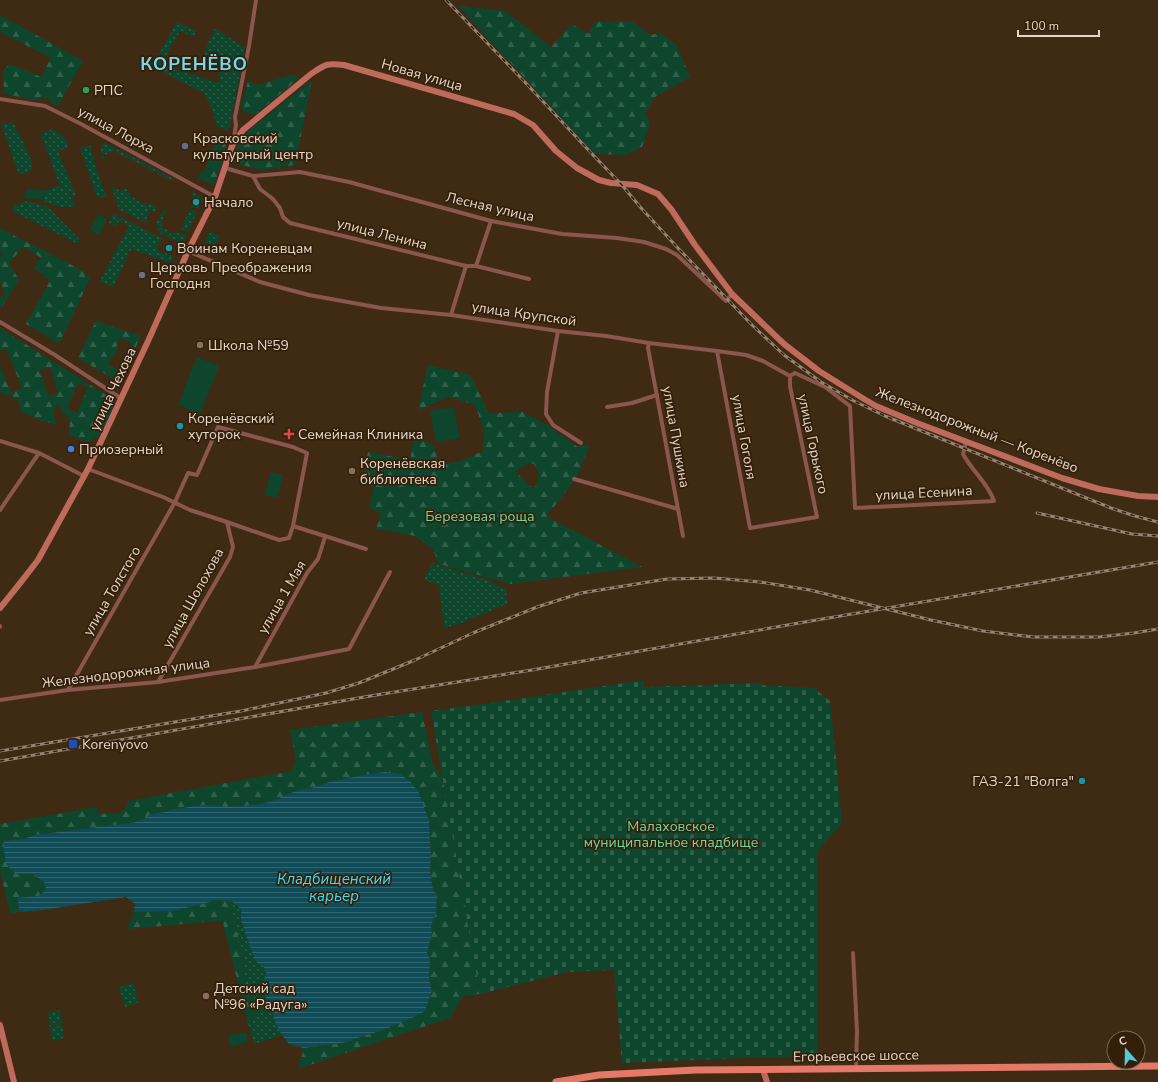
<svg xmlns="http://www.w3.org/2000/svg" width="1158" height="1082" font-family="'Nunito Sans',sans-serif">
<defs>
<pattern id="green-dots" width="8" height="8" patternUnits="userSpaceOnUse"><rect width="8" height="8" fill="#0d462d"/><path d="M2 2h.1M6 6h.1" fill="none" stroke="#30604a" stroke-width="1.8" stroke-linecap="round"/></pattern>
<pattern id="forest-firs" width="22" height="20" patternUnits="userSpaceOnUse"><rect width="22" height="20" fill="#0d462d"/><path d="M5 1l3.5 6h-7zM16 11l3.5 6h-7z" fill="#30604a"/></pattern>
<pattern id="cemetery-stones" width="16" height="16" patternUnits="userSpaceOnUse"><rect width="16" height="16" fill="#0d462d"/><path d="M2 7V4a2 2 0 0 1 4 0v3zM10 15v-3a2 2 0 0 1 4 0v3z" fill="#30604a"/></pattern>
<pattern id="water-rules" width="6" height="5" patternUnits="userSpaceOnUse"><rect width="6" height="5" fill="#0f4c57"/><path d="M0 2.5h6" fill="none" stroke="#32656e"/></pattern>
</defs>
<rect width="100%" height="100%" fill="#3f2a14"/>
<g fill="url(#green-dots)">
<path d="M177,22L196,31L193,37L180,31L161,64L219,83L220,64L204,53L215,28L245,48L229,130L217,127L212,109L205,94L152,66Z"/>
<path d="M13,123C17,129 33,160 32,166C32,168 31,170 30,172L19,174L1,124Z"/>
<path d="M52,129C62,134 65,136 68,147L58,152L76,195L73,199L70,191H69L75,207H61L43,202L45,191L57,186L60,187L41,134Z"/>
<path d="M104,142L174,179L173,181L114,151L104,155L102,159L101,148Z"/>
<path d="M91,146L95,165L107,198L97,197L80,148Z"/>
<path d="M111,186L122,192L124,188L130,192L129,195L148,206L150,203L157,207L155,211H150L146,219L149,221L148,222H144L119,209Z"/>
<path d="M192,192L203,198L198,209L191,206L193,200Z"/>
<path d="M28,201L48,207L80,240L78,244L12,211L15,205Z"/>
<path d="M164,209L167,210L161,222L163,223L161,227L171,232L160,234L156,224Z"/>
<path d="M190,209L197,212L188,232L181,229Z"/>
<path d="M114,214L163,239L159,242L157,246L159,251L174,257L171,263L131,249L113,287L100,281L129,226L119,221L116,226L109,223Z"/>
<path d="M210,231L220,236L215,246L205,242Z"/>
<path d="M179,232L186,235L182,243L162,235Z"/>
<path d="M432,563L491,581L497,586L506,588L507,604L464,622L444,628L439,585L424,580Z"/>
<path d="M231,901L237,905L241,910V920L247,939L256,962L262,965L266,970L267,1000L282,1035L254,1044L223,923Z"/>
<path d="M134,983L138,1003L125,1007L119,987Z"/>
<path d="M60,1010L62,1024L50,1027L48,1013Z"/>
<path d="M62,1025L64,1038L52,1041L50,1028Z"/>
</g>
<g fill="url(#forest-firs)" fill-rule="evenodd">
<path d="M458,6L505,11L551,47L572,24L588,34L595,22L632,21L650,35L660,33L677,45L690,77L655,97L645,113L650,124L642,147L625,155L595,154Z"/>
<path d="M0,15L83,61L58,106L50,102L48,98L41,97L37,100L4,94L3,70L10,64L41,77L51,58L0,32Z"/>
<path d="M294,74L298,79L256,114L246,113L241,108L248,81L258,85Z"/>
<path d="M312,80L295,165L262,170L231,162L235,150L248,131Z"/>
<path d="M217,136L227,140L222,162L214,184L198,179L200,174L205,170Z"/>
<path d="M0,228L83,271L90,279L59,344L26,324L50,281L44,277L45,275L34,269L40,257L23,247L9,263L19,280L1,308H0V297L5,295L0,280V257L2,256L0,251Z"/>
<path d="M96,321L141,336L119,382L78,358ZM120,338L132,343L121,370L108,365L112,356L114,357L118,348L116,347Z"/>
<path d="M0,328L111,398L114,412L98,436L89,442L69,435L70,419L62,411L58,404L53,410L56,425L22,413L17,398L0,393V365L11,393L22,388L6,348L0,351ZM50,367L58,393L48,396L40,370ZM78,383L88,387L77,413L67,408Z"/>
<path d="M428,365L470,375L489,413L524,412L545,424L578,447L586,445H590L577,476L563,496L546,516L642,567L510,584L439,564L433,549L415,536L400,533L376,529L381,514L369,507L374,487L362,484L368,452L410,460L415,435L434,446L439,466L460,461L483,451L484,430L475,405L449,397L418,410ZM530,463L534,464L539,473L536,486L532,488L515,471Z"/>
<path d="M422,712L433,765L443,778L480,994L463,996L450,1018L298,1069L304,1048L347,1042L363,1036L386,1029L410,1019L425,1010L432,991L429,979L430,959L427,953L432,934L431,926L436,911L437,898L433,890L430,872L431,855L429,821L385,772L363,775L329,782L312,788L298,790L270,802L245,806L226,807L212,805L194,806L184,808L173,809L165,812L152,814L137,822L35,835L24,839L4,841L16,874H33L44,882L46,889L39,896L18,898L19,912L10,913L0,870V824L97,807V814L120,813L126,808L128,801L292,771L296,761L290,730Z"/>
<path d="M215,900L231,901L233,917L238,937L239,949L244,956L245,962L243,970L254,998L255,1016L249,1027L223,923L218,921L127,929L134,912C162,913 189,909 215,900Z"/>
</g>
<path fill="url(#cemetery-stones)" d="M644,680V687L762,683V685L814,688L830,701L836,758L842,823L818,850V1057L743,1058L622,1063L614,970L567,972L480,994L431,711L484,704Z"/>
<g fill="#0d462d">
<path d="M26,189L45,190L43,199L24,198Z"/>
<path d="M98,214L107,219L99,235L90,230Z"/>
<path d="M197,357L219,366L200,414L178,405Z"/>
<path d="M454,407L460,438L436,442L430,411Z"/>
<path d="M271,472L283,475L277,498L265,495Z"/>
<path d="M246,1032L248,1042L230,1047L228,1036Z"/>
</g>
<path fill="url(#water-rules)" d="M385,772L400,774L412,783L419,793L429,821L431,855L430,872L433,890L437,898L436,911L431,926L432,934L427,953L430,959L429,979L432,991L425,1011L410,1019L386,1029L363,1036L347,1042L304,1048L289,1044L282,1035L275,1022L274,1016L267,1000L261,984C268,974 269,968 256,962L247,939L241,919V910L237,905L231,901L215,900L204,904L171,911L149,912H134L135,904L126,897L43,910L19,912L18,898L39,896L46,889L44,882L33,874H16L6,864L4,850V841L24,839L35,835L137,822L152,814L165,812L173,809L184,808L194,806L212,805L226,807L244,806L270,802L298,790L312,788L329,782L363,775Z"/>
<g fill="none" stroke-linecap="round" stroke-linejoin="round">
<g stroke="#8b564d" stroke-width="4">
<path d="M0,99L45,106L81,124L215,197"/>
<path d="M233,143L236,125L235,117L249,46L256,0"/>
<path d="M225,168L253,176L300,172L305,173L349,182L491,221L562,234L617,238L644,242L666,249L677,255L726,301L732,294"/>
<path d="M253,176L260,189L273,199L280,208L283,217L290,223L466,266H476L529,279"/>
<path d="M188,251L260,282L309,295L381,308L451,315L558,331L606,336L649,343L717,351L746,355L763,361L790,376L795,373L825,387L850,406L855,508L994,501C988,483 972,471 963,454L966,442"/>
<path d="M476,266L491,221"/>
<path d="M451,315L466,266"/>
<path d="M0,322L55,355L122,399"/>
<path d="M558,331L547,392L546,414L553,425L581,443"/>
<path d="M649,343L648,348L683,536"/>
<path d="M717,351L750,528L817,517L790,386V376"/>
<path d="M607,407L632,403L657,395"/>
<path d="M0,441L39,453L84,476"/>
<path d="M574,479L678,509"/>
<path d="M0,510L39,453"/>
<path d="M293,526L366,549"/>
<path d="M0,626V627"/>
<path d="M255,667L307,573L318,559L325,537"/>
<path d="M158,682L230,557L233,547L227,522"/>
<path d="M68,690L175,502L188,473L197,475L218,427L293,447L307,453L293,526L289,538L279,540L227,522L190,510L163,497L88,469"/>
<path d="M0,700L68,690L158,682L255,667L349,649L390,572"/>
<path d="M853,953L857,1031L856,1069"/>
</g>
<g stroke="#be6a5c" stroke-width="6">
<path d="M0,608L21,582L38,560L88,469L149,339L188,251L215,197L232,146L243,130L311,74C326,64 326,63 344,65L514,114L533,125L556,151L577,168L599,180L611,183L637,185L658,194L671,209L695,245L732,294L784,344L819,371L864,399L876,406L917,423L1062,478L1099,489L1138,496L1158,497"/>
<path d="M0,1025L14,1082"/>
<path d="M763,1070L767,1082"/>
</g>
<path stroke="#e57967" stroke-width="7" d="M556,1082L599,1075L695,1070L1158,1066"/>
<g stroke="#958473" stroke-width="3">
<g id="rail">
<path d="M446,0L521,78L594,156L621,184L642,209L676,246L753,326L784,355L821,382L854,401L885,416L1111,508L1135,516L1158,522"/>
<path d="M1037,513L1132,534L1158,536"/>
<path d="M0,751L241,711L326,693L359,683L415,660L473,633L537,607L581,593L667,579L714,578L760,582L810,590L931,620L983,631L1033,637H1099L1134,633L1158,629"/>
<path d="M0,761L370,696L532,670L799,623L1158,562"/>
</g>
</g>
<use href="#rail" stroke="#34200a" stroke-width="1.5" stroke-dasharray="4.5" stroke-linecap="butt"/>
</g>
<circle fill="#2e9e5b" stroke="#34200a" stroke-width="1.5" cx="86" cy="90" r="4"/>
<circle fill="#5c6f8a" stroke="#34200a" stroke-width="1.5" cx="185" cy="146" r="4"/>
<g fill="#0f9aa8" stroke="#34200a" stroke-width="1.5">
<circle cx="196" cy="202" r="4"/>
<circle cx="169" cy="248" r="4"/>
<circle cx="180" cy="426" r="4"/>
<circle cx="1082" cy="781" r="4"/>
</g>
<circle fill="#6b7280" stroke="#34200a" stroke-width="1.5" cx="142" cy="275" r="4"/>
<g fill="#8d6e63" stroke="#34200a" stroke-width="1.5">
<circle cx="200" cy="345" r="4"/>
<circle cx="352" cy="471" r="4"/>
<circle cx="206" cy="996" r="4"/>
</g>
<path fill="#e0444e" stroke="#34200a" stroke-width="1.5" d="M287 428h4v4h4v4h-4v4h-4v-4h-4v-4h4z"/>
<circle fill="#3f7fe0" stroke="#34200a" stroke-width="1.5" cx="71" cy="449" r="4"/>
<rect fill="#1a4fb4" stroke="#34200a" stroke-width="1.5" x="68" y="739" width="10" height="10" rx="2"/>
<g text-anchor="middle" dominant-baseline="central" stroke-width="3.5" stroke-linejoin="round" paint-order="stroke">
<g font-size="14" fill="#e3d5c8" stroke="#34200a">
<text transform="translate(422 75) rotate(16)">Новая улица</text>
<text transform="translate(116 130) rotate(28)">улица Лорха</text>
<text transform="translate(490 207) rotate(13)">Лесная улица</text>
<text transform="translate(382 234) rotate(14)">улица Ленина</text>
<text transform="translate(524 314) rotate(8)">улица Крупской</text>
<text transform="translate(113 389) rotate(-65)">улица Чехова</text>
<text transform="translate(977 430) rotate(21)">Железнодорожный — Коренёво</text>
<text transform="translate(676 437) rotate(80)">улица Пушкина</text>
<text transform="translate(744 437) rotate(80)">улица Гоголя</text>
<text transform="translate(813 444) rotate(78)">улица Горького</text>
<text transform="translate(924 493) rotate(-3)">улица Есенина</text>
<text transform="translate(112 591) rotate(-60)">улица Толстого</text>
<text transform="translate(282 597) rotate(-60)">улица 1 Мая</text>
<text transform="translate(193 598) rotate(-61)">улица Шолохова</text>
<text transform="translate(126 673) rotate(-7)">Железнодорожная улица</text>
<text transform="translate(856 1056) rotate(-1)">Егорьевское шоссе</text>
</g>
<g font-size="14" fill="#e3d5c8" stroke="#34200a" text-anchor="start">
<text x="94" y="90">РПС</text>
<text x="193" y="138">Красковский<tspan x="193" dy="16">культурный центр</tspan></text>
<text x="204" y="202">Начало</text>
<text x="177" y="248">Воинам Кореневцам</text>
<text x="150" y="267">Церковь Преображения<tspan x="150" dy="16">Господня</tspan></text>
<text x="208" y="345">Школа №59</text>
<text x="188" y="418">Коренёвский<tspan x="188" dy="16">хуторок</tspan></text>
<text x="298" y="434">Семейная Клиника</text>
<text x="79" y="449">Приозерный</text>
<text x="360" y="463">Коренёвская<tspan x="360" dy="16">библиотека</tspan></text>
<text x="82" y="744">Korenyovo</text>
<text x="1074" y="781" text-anchor="end">ГАЗ-21 "Волга"</text>
<text x="214" y="988">Детский сад<tspan x="214" dy="16">№96 «Радуга»</tspan></text>
</g>
<g font-size="14" fill="#6adaa2" stroke="#34200a">
<text x="480" y="516">Березовая роща</text>
<text x="671" y="826">Малаховское<tspan x="671" dy="16">муниципальное кладбище</tspan></text>
</g>
<g font-size="15" font-style="italic" fill="#3cdcf8" stroke="#34200a">
<text x="334" y="879">Кладбищенский<tspan x="334" dy="17">карьер</tspan></text>
</g>
<g font-size="18" font-weight="bold" letter-spacing="1" fill="#74dbef" stroke="#34200a">
<text x="194" y="64">КОРЕНЁВО</text>
</g>
</g>
<g transform="translate(1126 1050) rotate(340)"><circle r="19" fill="#34200a" stroke="#7a6856"/>
<path d="M0-3L7 15L0 10L-7 15Z" fill="#55cadf"/>
<text y="-6" font-size="11" font-weight="bold" text-anchor="middle" fill="#e3d5c8">С</text>
</g>
<path d="M1018 30v6h81v-6" fill="none" stroke="#e3d5c8" stroke-width="2"/>
<text x="1024" y="30" font-size="12" fill="#e3d5c8" stroke="#34200a" stroke-width="3" paint-order="stroke">100 m</text>
</svg>
